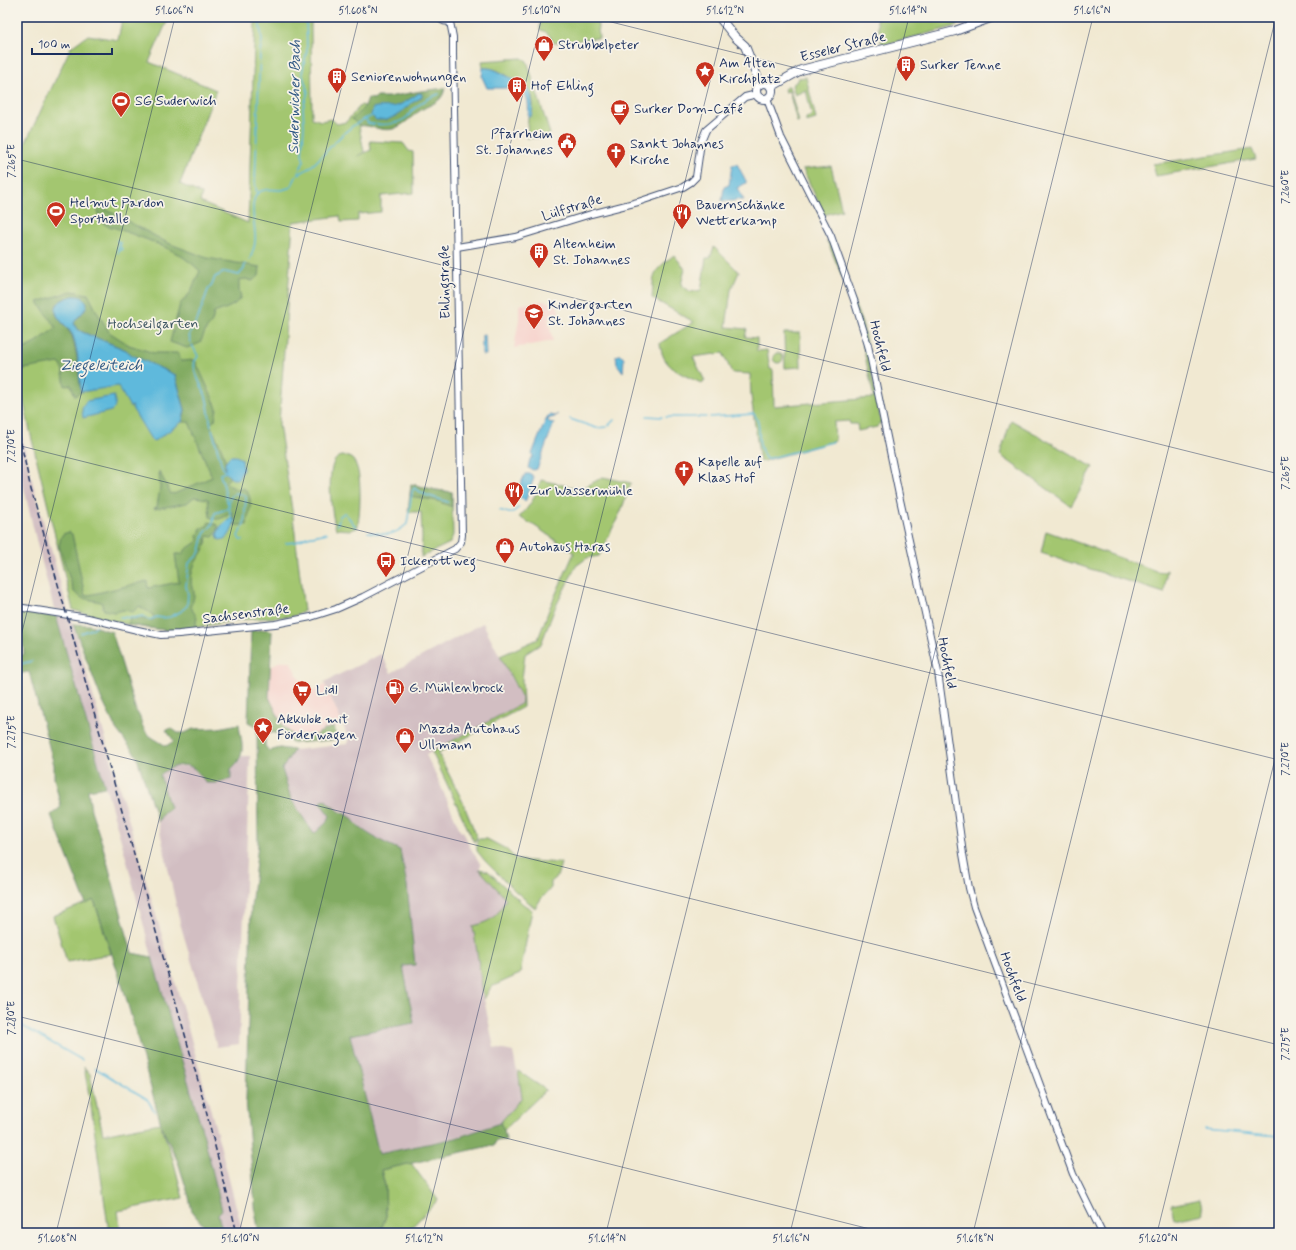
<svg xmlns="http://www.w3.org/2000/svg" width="1296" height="1250" font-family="Mynerve,sans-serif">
<rect width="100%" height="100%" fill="#f7f3e8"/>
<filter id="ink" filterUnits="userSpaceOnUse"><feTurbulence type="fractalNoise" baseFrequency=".025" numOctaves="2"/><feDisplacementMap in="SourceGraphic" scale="8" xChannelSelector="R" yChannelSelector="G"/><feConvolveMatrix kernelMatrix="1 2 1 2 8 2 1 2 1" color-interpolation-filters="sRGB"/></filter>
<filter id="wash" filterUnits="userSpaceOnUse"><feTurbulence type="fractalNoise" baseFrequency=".012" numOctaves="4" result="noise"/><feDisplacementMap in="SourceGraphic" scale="16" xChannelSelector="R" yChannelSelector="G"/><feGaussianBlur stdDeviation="0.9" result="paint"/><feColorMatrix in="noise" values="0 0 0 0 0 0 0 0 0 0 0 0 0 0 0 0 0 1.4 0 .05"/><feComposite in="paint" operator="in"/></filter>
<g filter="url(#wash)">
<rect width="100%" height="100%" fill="#f1e9d2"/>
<g fill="#f7d0ca">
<path d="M543,301L557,304L560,316L548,319L553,341L514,348L519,319V305Z"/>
<path d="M290,661L302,684L305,682L310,693L325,685L343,725L326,729L315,735L294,736L283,726L269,697L271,667L278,662Z"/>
</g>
<g fill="#d2bec2">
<path d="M17,414L33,484L68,611L54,609L35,535L17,458Z"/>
<path d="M56,616L70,618L72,622L182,1006L218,1137L243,1233H227L222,1230L218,1214L222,1210L205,1140L152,957L125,854Z"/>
<path d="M483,623L521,698L520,704L426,755L435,773L461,832L463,831L470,847L481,865L479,869L506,899L498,915L484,923L473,926L484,999L494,1048L513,1052L522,1097L500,1123L456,1137L379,1154L350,1035L414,1023L403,966L415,965L378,840L367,833L352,819L345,815L343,812L329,805L325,799L320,803L330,816L319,831L314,834L291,799L282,769L294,750L348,744L349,739L324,682L381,654L391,673Z"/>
<path d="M242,756H250L239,1044L217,1047L180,923L158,822L163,813L170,808L160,775L169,768L183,766L192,767L206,783L231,769L238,763Z"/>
</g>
<g fill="#a3c66f" stroke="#5f7a66">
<path d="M131,17H169L149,62L216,90L180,184L202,194L200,202L248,223L255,17H311L312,118L321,121L331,119L337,124L346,122L361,105L365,106L353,119L359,126L364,152L358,156L371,150L370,141L403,143L409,151L413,152L414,193L381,196V212L358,214V221L341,222L340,216L293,222L279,424L293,516L304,611L294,616L237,620L198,627L195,629C153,634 113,621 73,610L32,440L17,371V144L24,146L71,47L88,35L118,40L122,20L129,22Z"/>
<path d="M540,17H597L599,38L553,43C551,36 547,31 540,30Z"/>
<path d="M876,17H956L957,26L882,45Z"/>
<path d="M522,58L527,61L550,134L545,138H527L528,117C535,111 533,103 532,95C519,84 501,67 483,68L482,61Z"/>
<path d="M806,77L816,119L806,122V118L812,116L806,90L795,95L792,85L796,82L798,78Z"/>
<path d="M789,86L799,122H797L789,91L785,92L784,89Z"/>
<path d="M1252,149L1256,159L1156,176L1153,164Z"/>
<path d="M831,166L842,210L824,215L803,169Z"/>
<path d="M826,241L831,243L863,326L881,422L877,427L858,431L857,424H850L849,421L834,422L835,441L760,462L751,396L750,374L733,373L731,371L723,353L693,357L705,381L701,383C680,373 662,368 660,343L694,322L652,298C654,270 652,273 674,255L685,269L681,285L691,292L701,290L706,258H710L714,247L739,272L731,290L726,327L747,329L745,337L757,338V351L767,350L770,369L773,370L774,406L874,398L859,327L847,288L828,243Z"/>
<path d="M784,333H800L801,367L785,368Z"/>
<circle cx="778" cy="358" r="5"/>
<path d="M1011,420L1093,467L1071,506L1000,455Z"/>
<path d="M342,456C346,456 350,457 353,460C363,471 360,511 358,525L357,528L350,530L336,529C331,514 327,475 334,462C336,458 339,457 342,456Z"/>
<path d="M603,477L631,483L621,511L599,556L587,558L576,566L555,608L541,644L525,654L522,679L523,707L438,753L461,798L477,837L474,842L432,752L521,704L522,698L500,656L538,639L550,607L574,553L535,526L519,517C531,506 535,496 541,480L576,488L585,487Z"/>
<path d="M411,484L436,490L452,492L453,535L450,543L421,557L422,538L421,512H408Z"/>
<path d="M1046,531L1156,571L1164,572L1167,570L1164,593L1041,553Z"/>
<path d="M477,839H487L506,849L517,860L561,863L557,877L551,882V888L541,899L535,908L514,890L486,862L477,851Z"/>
<path d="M479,869L488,871L523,904L532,910L520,974L491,987L484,999L473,926C492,921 497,917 506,899Z"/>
<path d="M94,900L111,954L67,962L53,916Z"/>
<path d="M84,1067L90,1074L103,1134L160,1123L173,1159L183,1198L118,1211L121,1233H109L90,1100Z"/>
<path d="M518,1071L546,1090L504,1130L500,1123L522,1097Z"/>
<path d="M411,1163L438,1200L406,1233H379L386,1216L385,1185L381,1170Z"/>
<path d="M1200,1199L1203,1214L1174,1220L1171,1205Z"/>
</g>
<g fill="#82ab62" stroke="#4e6d60">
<path d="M445,88C444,93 443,95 440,99C435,104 427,106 421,110C412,116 403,126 393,129C381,132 370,124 359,126L352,119L365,106L368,98L373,99L377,97H388L421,91Z"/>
<path d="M96,204L168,243L207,258L260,267L259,276L252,281L246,279L239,280V290L241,297C235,307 224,309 214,313L212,322L207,328L200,343L187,348L170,342L180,304L190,293L200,271C180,250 148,240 121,230C115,227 106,227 102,222C99,218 98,209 96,204Z"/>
<path d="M72,291L88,294L96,310L109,332L129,345L154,353H178L181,361L195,360L217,408L215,420L210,424C214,434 224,451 225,460C227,468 222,470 230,477L225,483L238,490L244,488C255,499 249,510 247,525H235L232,512C225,517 218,522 210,517L208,499L194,497L187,503L154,509V508L157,507L160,487L159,471L171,494L173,493L174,494L212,477L189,422H182L185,410L175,375L131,355L126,350L82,332L76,328L74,323L76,319L82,314L57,304L56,314L72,336L77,357L81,392L75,396L71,385L65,386L62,367L59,363L24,369L17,368V351C31,348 44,336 56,328L38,302Z"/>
<path d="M411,484L436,490L452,492V507L437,501L410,496Z"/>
<path d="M209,522L218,525V530L213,537L207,536C207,553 195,556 192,573C191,577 191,584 192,588C194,593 194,589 194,594C194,606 186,602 197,617L195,629L171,631L128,625L130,618L152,620L154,619L153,615L139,606L133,612L124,610L114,612L104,610L101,602L82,598L74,592L59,546L61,537L63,534L69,532L72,534L85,596L147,581L148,588L179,582L175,554H182L185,550L198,541L197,535L200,532V530L201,528L207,526Z"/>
<path d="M20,612L56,616L105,787L88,790L91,810L102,843L132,953L152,957L205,1140L222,1210L218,1214L222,1230L227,1233H210L192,1212L189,1197L178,1162L162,1128L125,994L94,900L86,904L51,815L61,807L54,778V765L29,672L17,674V658L24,654Z"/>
<path d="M73,624L90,625L112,632L136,711C142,718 140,722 144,729C147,736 159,741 166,746L174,741L166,730L171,728L178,733H185L193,729L218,728L239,724C241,744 248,754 231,769V779L216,783H206C202,778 198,771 193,768C183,761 168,768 160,775L170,808L163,813L158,822L136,755L116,729L101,698Z"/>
<path d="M268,629L272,631L269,697L283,726L294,736L315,735L326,729L333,727L338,736V739L332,740L294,743L276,733L268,732L265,737V746L269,751L280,748L294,750L282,769L291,799L314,834L326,823L330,816L320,803L325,799C331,808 343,813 352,818C359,832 386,843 400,850L407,885L415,965L403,966L414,1023L350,1035L379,1154L456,1138L500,1123L504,1130L506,1140L496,1141L494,1145L381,1170L385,1186L386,1216L380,1233H259L256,1217L246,1100L251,907L258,844L257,727L248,722L251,631Z"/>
</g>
<g fill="#5eb9dc" stroke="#3c749d">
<path d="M483,68C493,67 499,72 507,76C520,83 530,83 532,100C533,106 533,110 531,116L528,117C529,107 529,95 520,88H487L482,77Z"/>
<path d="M419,93L422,94V97L410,104L399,114L387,120H376L371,115L373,108C381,105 390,109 399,105C406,102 413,97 419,93Z"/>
<path d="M737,164L746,181V183L737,188L744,200H738L737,199L733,201H722L724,187L729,185L732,165Z"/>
<path d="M73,296C80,296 84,297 87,303C86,312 78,315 74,323L76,328L82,332L126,350L132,355L175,375L185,410L182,422L156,440L152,441L132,408L133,406L130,407L118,386L81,392C79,375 79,353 73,336C69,326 54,319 56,308C58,300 67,298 73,296Z"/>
<path d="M482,335H485L486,355H482Z"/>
<path d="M618,355H621L624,359L623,372L617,364L616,356Z"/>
<path d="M114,396C115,402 117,407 111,411L83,418L82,409L86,401Z"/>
<path d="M558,414L555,417L547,419L549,422L554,423L537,469L533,470L528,468L530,459L533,457L532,454L547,417L549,415L555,416Z"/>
<path d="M230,456H236L242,459L243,470L238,479H232L225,472V462Z"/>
<path d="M525,474H531L534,478L525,502L517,493Z"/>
<path d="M232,517L234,519C235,525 230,535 226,539L219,540L217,535L220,527Z"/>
</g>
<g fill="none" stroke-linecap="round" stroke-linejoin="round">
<g stroke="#5eb9dc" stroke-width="1.5">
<path d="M365,118L368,123C378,126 398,125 407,117C409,115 411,112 413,110C420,103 430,97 439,94"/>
<path d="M299,174C314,167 323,154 334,143C345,131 357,121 372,116"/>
<path d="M257,193L255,183L260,51L262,41L259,17"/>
<path d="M117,240L120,246L118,248V251"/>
<path d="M118,243H121L119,246L122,249L118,251V253"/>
<path d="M250,259C252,253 255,247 255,241C257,229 246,197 261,191C268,188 275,190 282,190C285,189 289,188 291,187L304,161L302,154L304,126L303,108L308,92L302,73L307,50L306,17"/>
<path d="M191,342L189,336L191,331L197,321L208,290L212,285L215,277L225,272L239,275L244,269L245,264"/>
<path d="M192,345L198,356C197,358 196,359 195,361C191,370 204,389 206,397C209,406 209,416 211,426"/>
<path d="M647,416L662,417"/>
<path d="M666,417H706"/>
<path d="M710,417L754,414C761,422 758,436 760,445C761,449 763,454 765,458L767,459L832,442"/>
<path d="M570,419L596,428L607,427"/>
<path d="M609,425L614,420"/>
<path d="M229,505C228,499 231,496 235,493L245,495L246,497L244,524L238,536L240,540H243"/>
<path d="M229,507L231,518"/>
<path d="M500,510C510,514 511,515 519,507"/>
<path d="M337,525L340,516L344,513H345L356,527"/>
<path d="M368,532C385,535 393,537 407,524L412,492L414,488L426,495L448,502"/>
<path d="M286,543L296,542L307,537L327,533"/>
<path d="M120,617L134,618L142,616L149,620L157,617L162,618L170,617L180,612L187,606L188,594L186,586L189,563L198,555L200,551L204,534L212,525L215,513L227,509L229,505C225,499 226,494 224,487C223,482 221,479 220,474L225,472L222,466L212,429"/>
<path d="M81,633L92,629L96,626"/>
<path d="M17,665L32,661"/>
<path d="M17,1023L82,1060"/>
<path d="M95,1068L147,1099L155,1112"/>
<path d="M1204,1129L1279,1136"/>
</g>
</g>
</g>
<g filter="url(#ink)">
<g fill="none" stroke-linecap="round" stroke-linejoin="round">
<g stroke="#3b4b6f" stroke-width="8">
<g id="minor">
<path d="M439,17C443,23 450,23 455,17"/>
<path d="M767,99L781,137L831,236L854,300L868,345L899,495L938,672L963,854L969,888L974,907L1073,1174L1102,1233"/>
<path d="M457,247L516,237L591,214L638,202L683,187L691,182L696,177L701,142L706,130L745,97L757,94"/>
<path d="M17,607L88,618L133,629L161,635L179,634L275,624L311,617L336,609L363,597L455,549L461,542L462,535L453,55V37L450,22"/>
</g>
</g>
<g stroke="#3b4b6f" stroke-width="10">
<g id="major">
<path d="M719,17L735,37L745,46L760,84"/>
<circle cx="764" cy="91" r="8"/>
<path d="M771,87L801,70L955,31L993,17"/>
</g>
</g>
<use href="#minor" stroke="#fff" stroke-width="6"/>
<use href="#major" stroke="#fff" stroke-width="8"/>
<path stroke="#1b2f5e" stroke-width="1.5" stroke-dasharray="6 3" stroke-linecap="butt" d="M17,425L30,485L202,1095L237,1233"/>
</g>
</g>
<path fill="none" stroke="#1b2f5e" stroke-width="1" stroke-opacity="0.45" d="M591,17L1279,188M17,159L1279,474M17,445L1279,760M17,652L175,17M17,731L1279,1045M17,1016L886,1233M56,1233L359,17M239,1233L542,17M423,1233L726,17M606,1233L909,17M790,1233L1093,17M973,1233L1276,17M1157,1233L1279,743"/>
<defs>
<g id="shop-pin" transform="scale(1)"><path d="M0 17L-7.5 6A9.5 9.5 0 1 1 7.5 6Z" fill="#c8321e" stroke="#f7f3e8"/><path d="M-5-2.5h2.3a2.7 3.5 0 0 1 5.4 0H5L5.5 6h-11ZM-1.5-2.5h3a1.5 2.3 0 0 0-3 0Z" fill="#fff"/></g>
<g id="building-pin" transform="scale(1)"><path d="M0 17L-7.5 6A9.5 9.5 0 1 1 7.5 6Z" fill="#c8321e" stroke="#f7f3e8"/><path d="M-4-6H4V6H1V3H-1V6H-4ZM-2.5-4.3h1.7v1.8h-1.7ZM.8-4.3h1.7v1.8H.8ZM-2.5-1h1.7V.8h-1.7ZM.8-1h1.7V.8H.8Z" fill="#fff"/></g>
<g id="sight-pin" transform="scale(1)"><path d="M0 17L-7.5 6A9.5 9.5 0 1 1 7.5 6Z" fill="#c8321e" stroke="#f7f3e8"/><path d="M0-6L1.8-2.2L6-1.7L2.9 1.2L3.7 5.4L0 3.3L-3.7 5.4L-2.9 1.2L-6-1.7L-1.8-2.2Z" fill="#fff"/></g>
<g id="stadium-pin" transform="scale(1)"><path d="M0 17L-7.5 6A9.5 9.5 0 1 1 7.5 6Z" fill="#c8321e" stroke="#f7f3e8"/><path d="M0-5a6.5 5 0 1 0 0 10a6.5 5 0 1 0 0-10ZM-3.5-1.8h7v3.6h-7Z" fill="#fff"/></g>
<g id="cafe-pin" transform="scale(1)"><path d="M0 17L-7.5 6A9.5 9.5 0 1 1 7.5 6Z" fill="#c8321e" stroke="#f7f3e8"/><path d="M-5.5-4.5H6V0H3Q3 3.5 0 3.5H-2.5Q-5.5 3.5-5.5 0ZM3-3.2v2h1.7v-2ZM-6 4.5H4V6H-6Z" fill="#fff"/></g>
<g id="civic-pin" transform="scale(1)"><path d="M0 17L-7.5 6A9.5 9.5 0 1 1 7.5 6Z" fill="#c8321e" stroke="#f7f3e8"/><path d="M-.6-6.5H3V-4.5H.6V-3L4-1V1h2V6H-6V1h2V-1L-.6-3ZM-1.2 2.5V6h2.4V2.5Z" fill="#fff"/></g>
<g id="church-pin" transform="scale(1)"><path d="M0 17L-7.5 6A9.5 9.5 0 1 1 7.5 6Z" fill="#c8321e" stroke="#f7f3e8"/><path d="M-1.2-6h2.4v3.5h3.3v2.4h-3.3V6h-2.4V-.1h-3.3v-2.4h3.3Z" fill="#fff"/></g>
<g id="restaurant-pin" transform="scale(1)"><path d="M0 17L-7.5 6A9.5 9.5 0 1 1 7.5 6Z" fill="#c8321e" stroke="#f7f3e8"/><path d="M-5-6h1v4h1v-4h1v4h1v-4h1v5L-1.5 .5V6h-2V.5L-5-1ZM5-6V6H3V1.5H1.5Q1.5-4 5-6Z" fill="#fff"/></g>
<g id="school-pin" transform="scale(1)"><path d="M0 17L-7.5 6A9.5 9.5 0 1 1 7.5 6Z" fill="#c8321e" stroke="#f7f3e8"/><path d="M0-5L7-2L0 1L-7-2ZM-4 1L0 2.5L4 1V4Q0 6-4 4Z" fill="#fff"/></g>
<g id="bus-pin" transform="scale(1)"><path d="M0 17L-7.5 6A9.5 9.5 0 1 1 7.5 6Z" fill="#c8321e" stroke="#f7f3e8"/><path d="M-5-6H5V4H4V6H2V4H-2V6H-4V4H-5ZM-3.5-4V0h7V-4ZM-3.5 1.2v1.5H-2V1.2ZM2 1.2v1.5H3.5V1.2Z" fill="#fff"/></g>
<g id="fuel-pin" transform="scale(1)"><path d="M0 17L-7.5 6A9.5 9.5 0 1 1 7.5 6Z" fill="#c8321e" stroke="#f7f3e8"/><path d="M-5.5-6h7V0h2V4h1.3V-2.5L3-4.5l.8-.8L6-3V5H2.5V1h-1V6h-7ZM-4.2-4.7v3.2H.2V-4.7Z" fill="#fff"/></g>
<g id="supermarket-pin" transform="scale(1)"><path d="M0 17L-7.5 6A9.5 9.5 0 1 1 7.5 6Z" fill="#c8321e" stroke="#f7f3e8"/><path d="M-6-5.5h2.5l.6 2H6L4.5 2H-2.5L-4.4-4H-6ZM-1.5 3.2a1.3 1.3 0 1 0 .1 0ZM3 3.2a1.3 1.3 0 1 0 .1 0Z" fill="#fff"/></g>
</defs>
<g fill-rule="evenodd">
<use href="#shop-pin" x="544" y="45"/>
<use href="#building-pin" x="906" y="65"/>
<use href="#sight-pin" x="705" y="71"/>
<use href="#building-pin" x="337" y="77"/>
<use href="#building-pin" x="517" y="86"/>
<use href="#stadium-pin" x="121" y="101"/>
<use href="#cafe-pin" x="620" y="109"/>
<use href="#civic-pin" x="567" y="142"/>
<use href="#church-pin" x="616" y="152"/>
<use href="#stadium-pin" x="56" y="211"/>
<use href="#restaurant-pin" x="682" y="213"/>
<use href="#building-pin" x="539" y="252"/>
<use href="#school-pin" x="534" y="313"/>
<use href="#church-pin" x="684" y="470"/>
<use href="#restaurant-pin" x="514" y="491"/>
<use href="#shop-pin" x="505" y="547"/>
<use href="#bus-pin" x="386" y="561"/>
<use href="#fuel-pin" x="395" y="688"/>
<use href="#supermarket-pin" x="302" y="690"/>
<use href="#sight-pin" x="263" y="727"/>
<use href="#shop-pin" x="405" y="737"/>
</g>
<g text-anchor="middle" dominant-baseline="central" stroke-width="3.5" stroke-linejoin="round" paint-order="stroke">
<g font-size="14" fill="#1b2f5e" stroke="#f7f3e8" text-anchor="start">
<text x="558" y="45">Strubbelpeter</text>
<text x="719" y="63">Am Alten<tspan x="719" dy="16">Kirchplatz</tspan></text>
<text x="920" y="65">Surker Tenne</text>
<text x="351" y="77">Seniorenwohnungen</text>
<text x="531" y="86">Hof Ehling</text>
<text x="135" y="101">SG Suderwich</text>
<text x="634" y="109">Surker Dom-Café</text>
<text x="553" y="134" text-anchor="end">Pfarrheim<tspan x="553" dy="16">St. Johannes</tspan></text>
<text x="630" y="144">Sankt Johannes<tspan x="630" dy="16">Kirche</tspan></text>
<text x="70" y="203">Helmut Pardon<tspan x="70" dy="16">Sporthalle</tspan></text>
<text x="696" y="205">Bauernschänke<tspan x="696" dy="16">Wetterkamp</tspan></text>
<text x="553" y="244">Altenheim<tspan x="553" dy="16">St. Johannes</tspan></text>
<text x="548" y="305">Kindergarten<tspan x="548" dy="16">St. Johannes</tspan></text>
<text x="698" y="462">Kapelle auf<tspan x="698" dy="16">Klaas Hof</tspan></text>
<text x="528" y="491">Zur Wassermühle</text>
<text x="519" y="547">Autohaus Haras</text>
<text x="400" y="561">Ickerottweg</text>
<text x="409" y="688">G. Mühlenbrock</text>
<text x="316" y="690">Lidl</text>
<text x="277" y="719">Akkulok mit<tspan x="277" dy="16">Förderwagen</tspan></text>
<text x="419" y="729">Mazda Autohaus<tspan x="419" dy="16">Ullmann</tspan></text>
</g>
<g font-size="14" fill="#1b2f5e" stroke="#f7f3e8">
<text transform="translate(843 47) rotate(-14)">Esseler Straße</text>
<text transform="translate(572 208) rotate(-17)">Lülfstraße</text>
<text transform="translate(445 282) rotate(-91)">Ehlingstraße</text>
<text transform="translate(880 346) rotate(76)">Hochfeld</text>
<text transform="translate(246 614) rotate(-7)">Sachsenstraße</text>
<text transform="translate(947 663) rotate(79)">Hochfeld</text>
<text transform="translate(1013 977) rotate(69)">Hochfeld</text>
</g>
<g font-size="14" fill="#3d5562" stroke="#f7f3e8">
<text x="153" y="324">Hochseilgarten</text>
</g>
<g font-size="15" font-style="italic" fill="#2f5884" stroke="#f7f3e8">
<text transform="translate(295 97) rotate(-89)">Suderwicher Bach</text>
<text x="101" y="366">Ziegeleiteich</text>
</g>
</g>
<rect width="1296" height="1250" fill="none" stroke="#f7f3e8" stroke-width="44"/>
<path d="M32 48v6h80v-6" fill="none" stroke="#1b2f5e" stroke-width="2"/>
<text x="38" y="48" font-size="12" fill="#1b2f5e" stroke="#f7f3e8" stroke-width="3" paint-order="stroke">100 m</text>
<rect x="22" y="22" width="1252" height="1206" fill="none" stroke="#1b2f5e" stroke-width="1.5"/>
<g font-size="10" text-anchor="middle" fill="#1b2f5e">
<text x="174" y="14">51.606°N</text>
<text x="358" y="14">51.608°N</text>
<text x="541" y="14">51.610°N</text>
<text x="725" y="14">51.612°N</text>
<text x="908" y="14">51.614°N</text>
<text x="1092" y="14">51.616°N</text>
<text transform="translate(11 161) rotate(-90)" y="4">7.265°E</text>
<text transform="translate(1285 187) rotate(-90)" y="4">7.260°E</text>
<text transform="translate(11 446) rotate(-90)" y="4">7.270°E</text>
<text transform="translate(1285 473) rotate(-90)" y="4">7.265°E</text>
<text transform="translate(11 732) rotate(-90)" y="4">7.275°E</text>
<text transform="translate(1285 759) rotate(-90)" y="4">7.270°E</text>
<text transform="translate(11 1018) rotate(-90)" y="4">7.280°E</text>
<text transform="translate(1285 1044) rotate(-90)" y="4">7.275°E</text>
<text x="57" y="1242">51.608°N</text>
<text x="240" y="1242">51.610°N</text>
<text x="424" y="1242">51.612°N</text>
<text x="607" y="1242">51.614°N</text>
<text x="791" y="1242">51.616°N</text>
<text x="975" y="1242">51.618°N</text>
<text x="1158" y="1242">51.620°N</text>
</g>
</svg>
